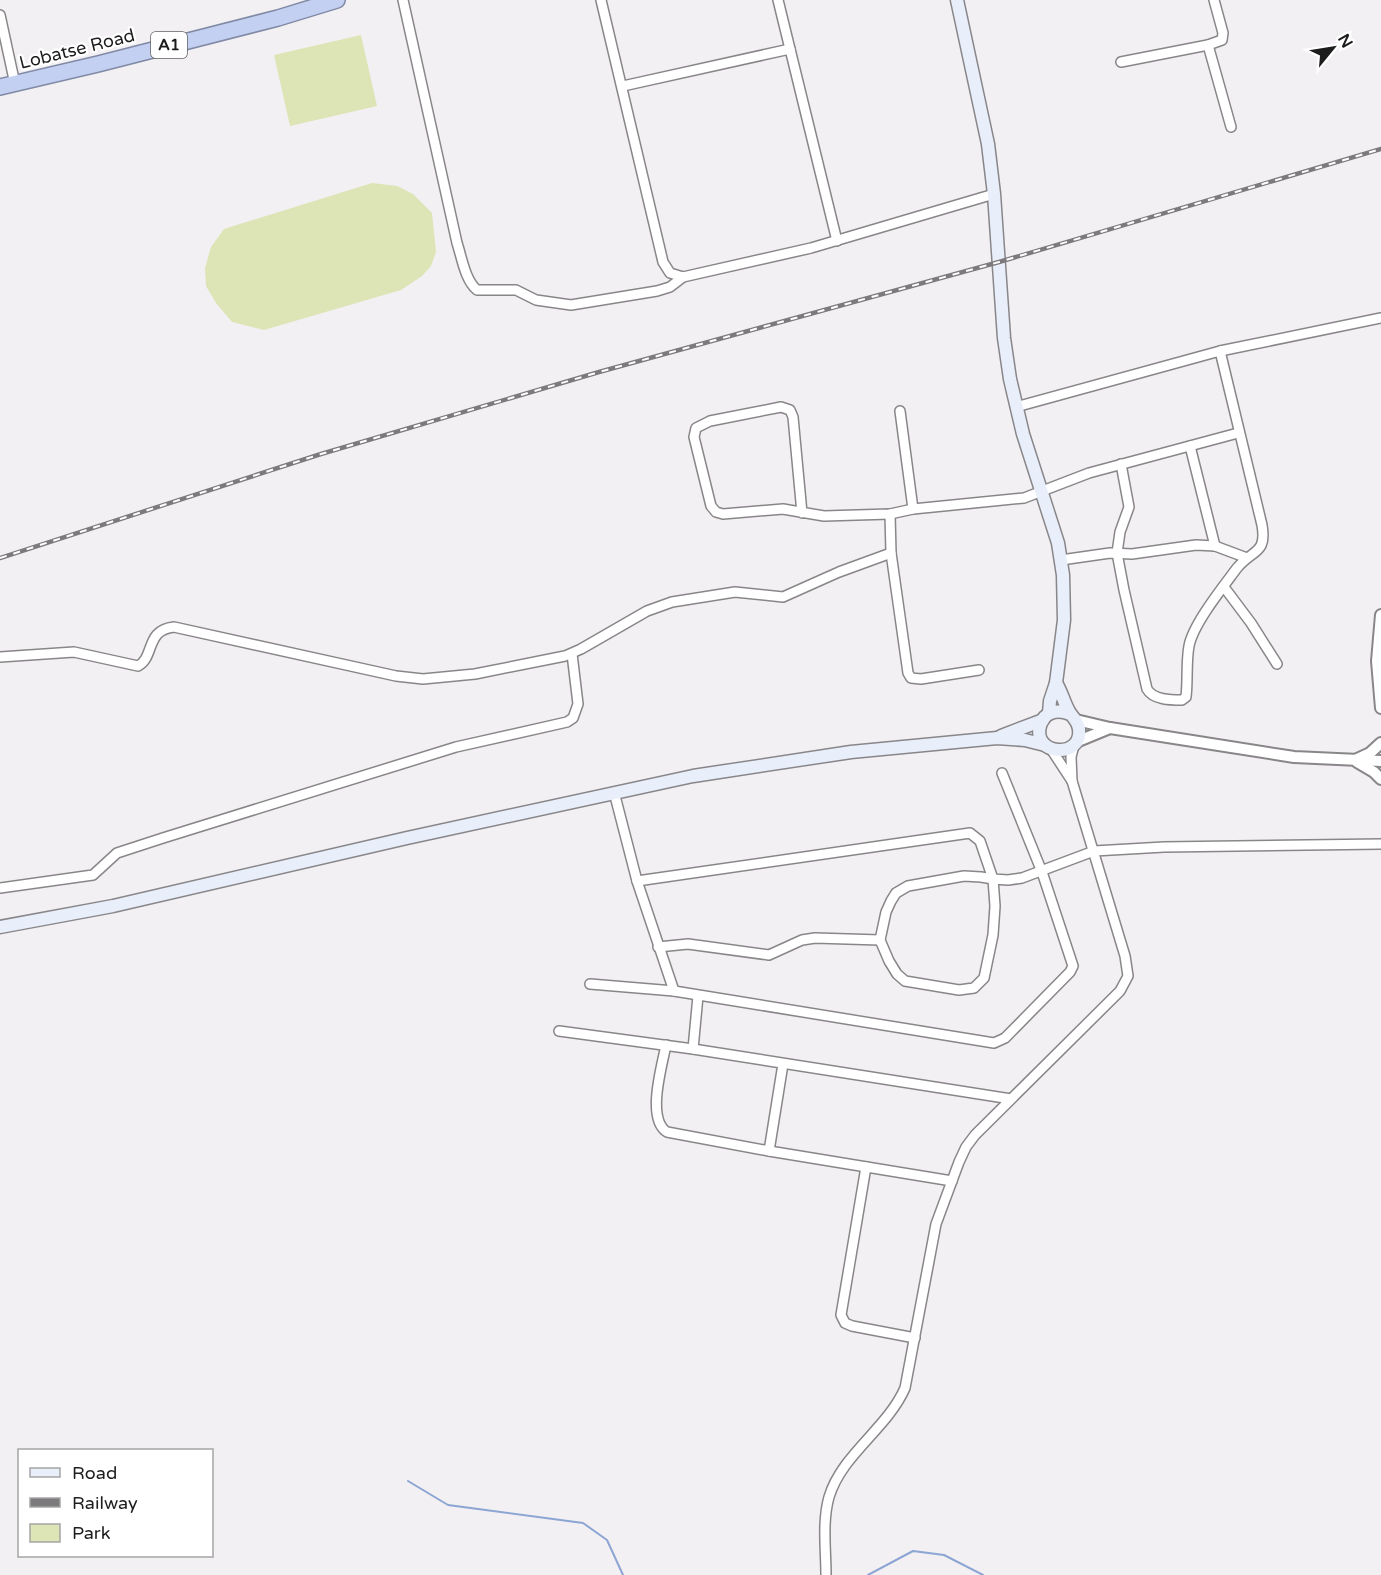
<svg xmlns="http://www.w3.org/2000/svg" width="1381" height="1575" font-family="'Varela Round',sans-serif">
<rect width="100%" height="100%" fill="#f3f0f3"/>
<g fill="#dde4b5">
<path d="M361,35L377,106L290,126L274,55Z"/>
<path d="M372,183L397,186L413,194L432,213L436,252L431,266L422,276L401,290L264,330L232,322L216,303L206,286L205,268L211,247L224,229Z"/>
</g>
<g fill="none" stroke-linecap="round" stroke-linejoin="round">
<g stroke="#8ca5d3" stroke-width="2">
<path d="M408,1481L448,1505L583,1523L607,1540L623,1575"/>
<path d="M868,1575L913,1551L944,1555L983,1575"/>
</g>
<g stroke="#898689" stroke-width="12">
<g id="minor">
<path d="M403,0L457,243C462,258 465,280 477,290H516L536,300L571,305L657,291L670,287L683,277"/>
<path d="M601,0L663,262L670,273L683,277L811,248L994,194"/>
<path d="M778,0L837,241"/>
<path d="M0,15L15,84"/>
<path d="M1208,45L1231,127"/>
<path d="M1121,62L1208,45L1222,40L1223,33L1214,0"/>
<path d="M623,86L790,49"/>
<path d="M1016,407L1220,351L1381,318"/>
<path d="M900,411L913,509"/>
<path d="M1190,446L1215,546"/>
<path d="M1121,464L1129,507L1120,532L1117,553L1124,590L1147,689C1153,700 1171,700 1182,700L1186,697C1188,680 1186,662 1189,646C1193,624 1223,587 1237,568C1253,549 1267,554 1262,525L1220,351"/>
<path d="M802,513L793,417L790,410L781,407L710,421L696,428L694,437L711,506L716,512L723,514L783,509L824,516L890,514L913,509L1024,498L1089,473L1238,433"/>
<path d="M890,514L891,553L908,673L911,678L921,679L979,670"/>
<path d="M1061,560L1110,553L1132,554L1196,545L1215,546L1247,558"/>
<path d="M1224,587L1251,623L1277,664"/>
<path d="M0,657L74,652L138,666C155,657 145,630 174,627L396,676L423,679L475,674L565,656L581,649L647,611L672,602L735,592L783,597L839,572L891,553"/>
<path d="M1051,749L1072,781"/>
<path d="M614,792L637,881L674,991L994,1043L1005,1038L1070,972L1073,966L1042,872L1002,773"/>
<path d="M637,881L970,833L980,841L993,879L995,906L993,935L984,978L974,988L959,990L905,981L897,974L889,961L880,940L886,912L891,901L896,893L908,886L964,876L981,877L993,879L1008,880L1022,878L1094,851L1164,847L1381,844"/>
<path d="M0,888L93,875L117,853L163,838L456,747L567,722L573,718L578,704L572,654"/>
<path d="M658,947L688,944L769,955L802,940L815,938L880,940"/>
<path d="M590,984L674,991"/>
<path d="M559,1031L693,1049L1011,1099"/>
<path d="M666,1045C662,1066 646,1119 667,1132L769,1151L952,1181"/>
<path d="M693,1049L698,996"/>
<path d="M769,1151L783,1064"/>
<path d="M866,1167L841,1315L845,1323L852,1326L915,1338"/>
<path d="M826,1575C826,1550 822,1522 829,1497C842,1454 887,1429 905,1388L936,1224L959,1162L966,1147L975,1135L1120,991L1128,976L1125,956L1072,781L1071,757L1074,745"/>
</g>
</g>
<g stroke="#898689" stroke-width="14">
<g id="tertiary">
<path d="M1381,615L1377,661L1381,708"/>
<path d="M1076,720L1110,728L1294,757L1381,761"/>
<path d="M1076,742L1110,728"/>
<path d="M1357,759L1370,753L1381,743"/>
<path d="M1357,762L1374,772L1381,779"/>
</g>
</g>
<g stroke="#898689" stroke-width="15">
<g id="secondary">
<path d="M957,0L988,144L994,194L1004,338L1010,379L1023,434L1058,543L1063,575L1064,620L1056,683L1050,701L1049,713"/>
<path d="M1056,683C1062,692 1064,704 1070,713C1074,719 1078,721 1079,729C1083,759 1032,756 1040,726C1044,711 1058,709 1070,714"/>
<path d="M1001,736L1043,720"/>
<path d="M0,927L113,906L407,838L693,776L851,752L997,738L1025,740L1045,745"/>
</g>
</g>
<g stroke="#808aa5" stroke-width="18">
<path id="trunk" d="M0,87L98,64L278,18L337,0"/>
</g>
<use href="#minor" stroke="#fff" stroke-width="9"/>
<use href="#tertiary" stroke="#fff" stroke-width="10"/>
<use href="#secondary" stroke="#e8eefa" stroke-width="12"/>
<use href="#trunk" stroke="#c3d0f2" stroke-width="15"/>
<g stroke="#7c7a7c" stroke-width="4.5">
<path id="rail" d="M0,558L321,454L599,372L999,262L1381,149"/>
</g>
<use href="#rail" stroke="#fff" stroke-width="2" stroke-dasharray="7" stroke-linecap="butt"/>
</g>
<g text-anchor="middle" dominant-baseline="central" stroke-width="4.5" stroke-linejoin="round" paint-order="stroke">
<rect fill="#fff" stroke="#626162" stroke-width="1.5" x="151" y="32" width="36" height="26" rx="4.5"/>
<g font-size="16" font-weight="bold" fill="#1e1d1e">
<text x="169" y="45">A1</text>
</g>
<g font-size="18" fill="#1e1d1e" stroke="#fff">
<text transform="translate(77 49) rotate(-14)">Lobatse Road</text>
</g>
</g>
<rect x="18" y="1449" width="195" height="108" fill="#ffffff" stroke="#a5a5a5" stroke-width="1.5"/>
<rect x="30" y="1468" width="30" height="9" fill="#e8eefa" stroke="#a5a5a5" stroke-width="1.5"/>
<text x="72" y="1479" font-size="18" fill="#1e1d1e">Road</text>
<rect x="30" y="1498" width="30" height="9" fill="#7c7a7c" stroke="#a5a5a5" stroke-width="1.5"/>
<text x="72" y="1509" font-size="18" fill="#1e1d1e">Railway</text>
<rect x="30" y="1524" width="30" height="18" fill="#dde4b5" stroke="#a5a5a5" stroke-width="1.5"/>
<text x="72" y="1539" font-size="18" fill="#1e1d1e">Park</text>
<g transform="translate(1333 48) rotate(60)" stroke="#ffffff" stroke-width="4.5" paint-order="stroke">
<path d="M0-4.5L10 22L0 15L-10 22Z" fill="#1e1d1e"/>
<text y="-9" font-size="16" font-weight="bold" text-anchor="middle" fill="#1e1d1e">N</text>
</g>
</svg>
